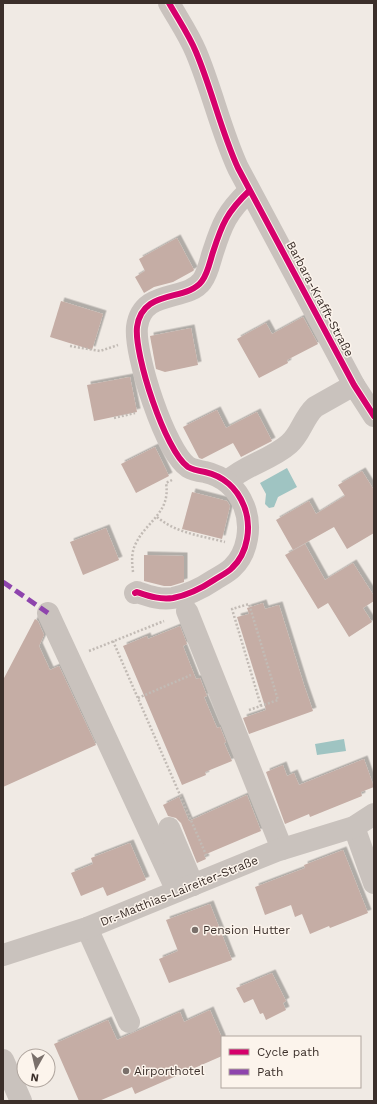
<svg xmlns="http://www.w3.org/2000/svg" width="377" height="1104" font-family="'Work Sans',sans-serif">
<defs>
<filter id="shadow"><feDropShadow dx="3.5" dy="-3.5" stdDeviation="0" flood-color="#0004"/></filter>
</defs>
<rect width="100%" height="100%" fill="#f0eae4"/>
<g fill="#9fc4c2">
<path d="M287,468L297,487L278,497L274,507L269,508L265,504L266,494L260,483Z"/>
<path d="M344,739L346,751L317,755L315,744Z"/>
</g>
<g fill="#c5ada5" filter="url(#shadow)">
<path d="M177,238L194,270L193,271L173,282L154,287L144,293L135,277L145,271L139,259Z"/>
<path d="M61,301L103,314L92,350L50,337Z"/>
<path d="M303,317L318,344L287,360L288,363L259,378L237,339L266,323L272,334Z"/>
<path d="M191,328L198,365L165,372L156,369L150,336Z"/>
<path d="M130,377L137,412L94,421L87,385Z"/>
<path d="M217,410L226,428L257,412L272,441L241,457L233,443L202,459L199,458L183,427Z"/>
<path d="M155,447L169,476L136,493L121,464Z"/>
<path d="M362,471L374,490V533L347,549L334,527L293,550L276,520L309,501L316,514L345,496L338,485Z"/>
<path d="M192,492L227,501L230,506L222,539L182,529Z"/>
<path d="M106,528L119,560L83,575L70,542Z"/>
<path d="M305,544L325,580L353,563L374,596V601L363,608L372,622L349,637L328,603L318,609L285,555Z"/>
<path d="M144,555L184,556V582L171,586H164L144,581Z"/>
<path d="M263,603L265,609L279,605L304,685L313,711L249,734L243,718L266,710L237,617L249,614L247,608Z"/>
<path d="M35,619L38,621L44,635L39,646L50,670L59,666L96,745L3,787V680Z"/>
<path d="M180,626L187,644L183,646L196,679L200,678L207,696L204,697L217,728L220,727L226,742L224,743L232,761L205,772L206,775L182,785L123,646L147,636L148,639Z"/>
<path d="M364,759L374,787L361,792L362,796L310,817L309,814L285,824L266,772L283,765L287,776L294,773L299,785Z"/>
<path d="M247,795L261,831L204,855L206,859L197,863L181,823L176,818L168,816L163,805L179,797L189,821Z"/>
<path d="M130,843L146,880L107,896L103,887L81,896L71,873L93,864L91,858Z"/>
<path d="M343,850L368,913L330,928L329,926L310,934L302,914L295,917L291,905L265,915L255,887L305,868L304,865Z"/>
<path d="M210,904L232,960L169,983L159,959L178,951L166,920Z"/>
<path d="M272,973L286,1001L283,1003L286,1010L266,1020L263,1013L260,1014L253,999L244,1003L236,988Z"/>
<path d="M210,1010L222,1038V1056L135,1094L132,1087L99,1101H79L54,1044L108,1020L117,1040L180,1012L184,1022Z"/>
</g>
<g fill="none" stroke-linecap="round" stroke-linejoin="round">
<g stroke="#c2bbb5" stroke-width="2.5" stroke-dasharray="2 2" stroke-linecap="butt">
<path d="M70,346L100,351L118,345"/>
<path d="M114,418L135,413"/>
<path d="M157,517C176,533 202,536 225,542"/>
<path d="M133,572C132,563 131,554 135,545C146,521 171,513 166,483L172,480"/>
<path d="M113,641L207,857"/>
<path d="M89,651L164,621"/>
<path d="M138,698L191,675"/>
<path d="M249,710L278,700L249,604L232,609L261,706"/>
</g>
<g stroke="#c9c2bd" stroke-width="22">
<path d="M169,3C178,19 189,35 196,52C212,90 221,131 238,168L354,385L374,416"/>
<path d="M228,481C245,465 271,460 289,444C301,434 303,418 315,407L354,385"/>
<path d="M135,593L137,592C149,596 160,600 173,598C188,595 202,588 214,580C220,576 227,573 232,568C248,553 252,526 244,506C237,488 223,476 205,472C199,471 193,470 188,467C165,451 134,354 137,327C142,288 187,302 202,281C208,273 210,261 213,252C222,224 227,212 249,191"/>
<path d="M187,611L282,849"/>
<path d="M48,613L177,891"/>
<path d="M354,827L374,883"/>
<path d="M169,828L193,885"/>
<path d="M87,928L129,1022"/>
<path d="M3,955L87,928L276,851L354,827L374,814"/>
<path d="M3,1060L21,1101"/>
</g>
<path stroke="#8e44ad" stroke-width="5" stroke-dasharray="10 5" stroke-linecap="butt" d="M3,582L48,613"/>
<g stroke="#fcf4ec" stroke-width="8">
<g id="cycleway">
<path d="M169,3C178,19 189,35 196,52C212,90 221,131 238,168L354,385L374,416"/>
<path d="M135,593L137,592C149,596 160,600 173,598C188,595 202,588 214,580C220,576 227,573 232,568C248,553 252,526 244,506C237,488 223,476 205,472C199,471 193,470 188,467C165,451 134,354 137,327C142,288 187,302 202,281C208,273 210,261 213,252C222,224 227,212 249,191"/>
</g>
</g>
<use href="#cycleway" stroke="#d6006c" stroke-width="6"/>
</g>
<g fill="#7a706b" stroke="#fcf4ec" stroke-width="1.5">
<circle cx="195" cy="930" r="4"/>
<circle cx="126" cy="1071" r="4"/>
</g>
<g text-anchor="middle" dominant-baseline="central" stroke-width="3" stroke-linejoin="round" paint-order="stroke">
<g font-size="12" fill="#3b2f2a" stroke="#fcf4ec">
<text transform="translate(320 299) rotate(62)">Barbara-Krafft-Straße</text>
<text transform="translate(179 891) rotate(-22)">Dr.-Matthias-Laireiter-Straße</text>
</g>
<g font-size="12" fill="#3b2f2a" stroke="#fcf4ec" text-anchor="start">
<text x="203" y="930">Pension Hutter</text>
<text x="134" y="1071">Airporthotel</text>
</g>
</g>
<rect width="377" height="1104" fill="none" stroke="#3b2f2a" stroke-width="8"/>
<rect x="221" y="1036" width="140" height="52" fill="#fcf4ec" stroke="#afa59e"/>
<rect x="229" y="1049" width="20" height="6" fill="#d6006c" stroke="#afa59e"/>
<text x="257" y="1056" font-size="12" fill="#3b2f2a">Cycle path</text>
<rect x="229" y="1069" width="20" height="6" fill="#8e44ad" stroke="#afa59e"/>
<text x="257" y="1076" font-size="12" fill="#3b2f2a">Path</text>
<g transform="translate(36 1068) rotate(188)"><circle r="19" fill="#fcf4ec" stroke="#afa59e"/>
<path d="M0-3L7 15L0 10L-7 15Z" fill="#7a706b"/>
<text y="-6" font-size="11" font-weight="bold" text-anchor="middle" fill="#3b2f2a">N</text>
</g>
</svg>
